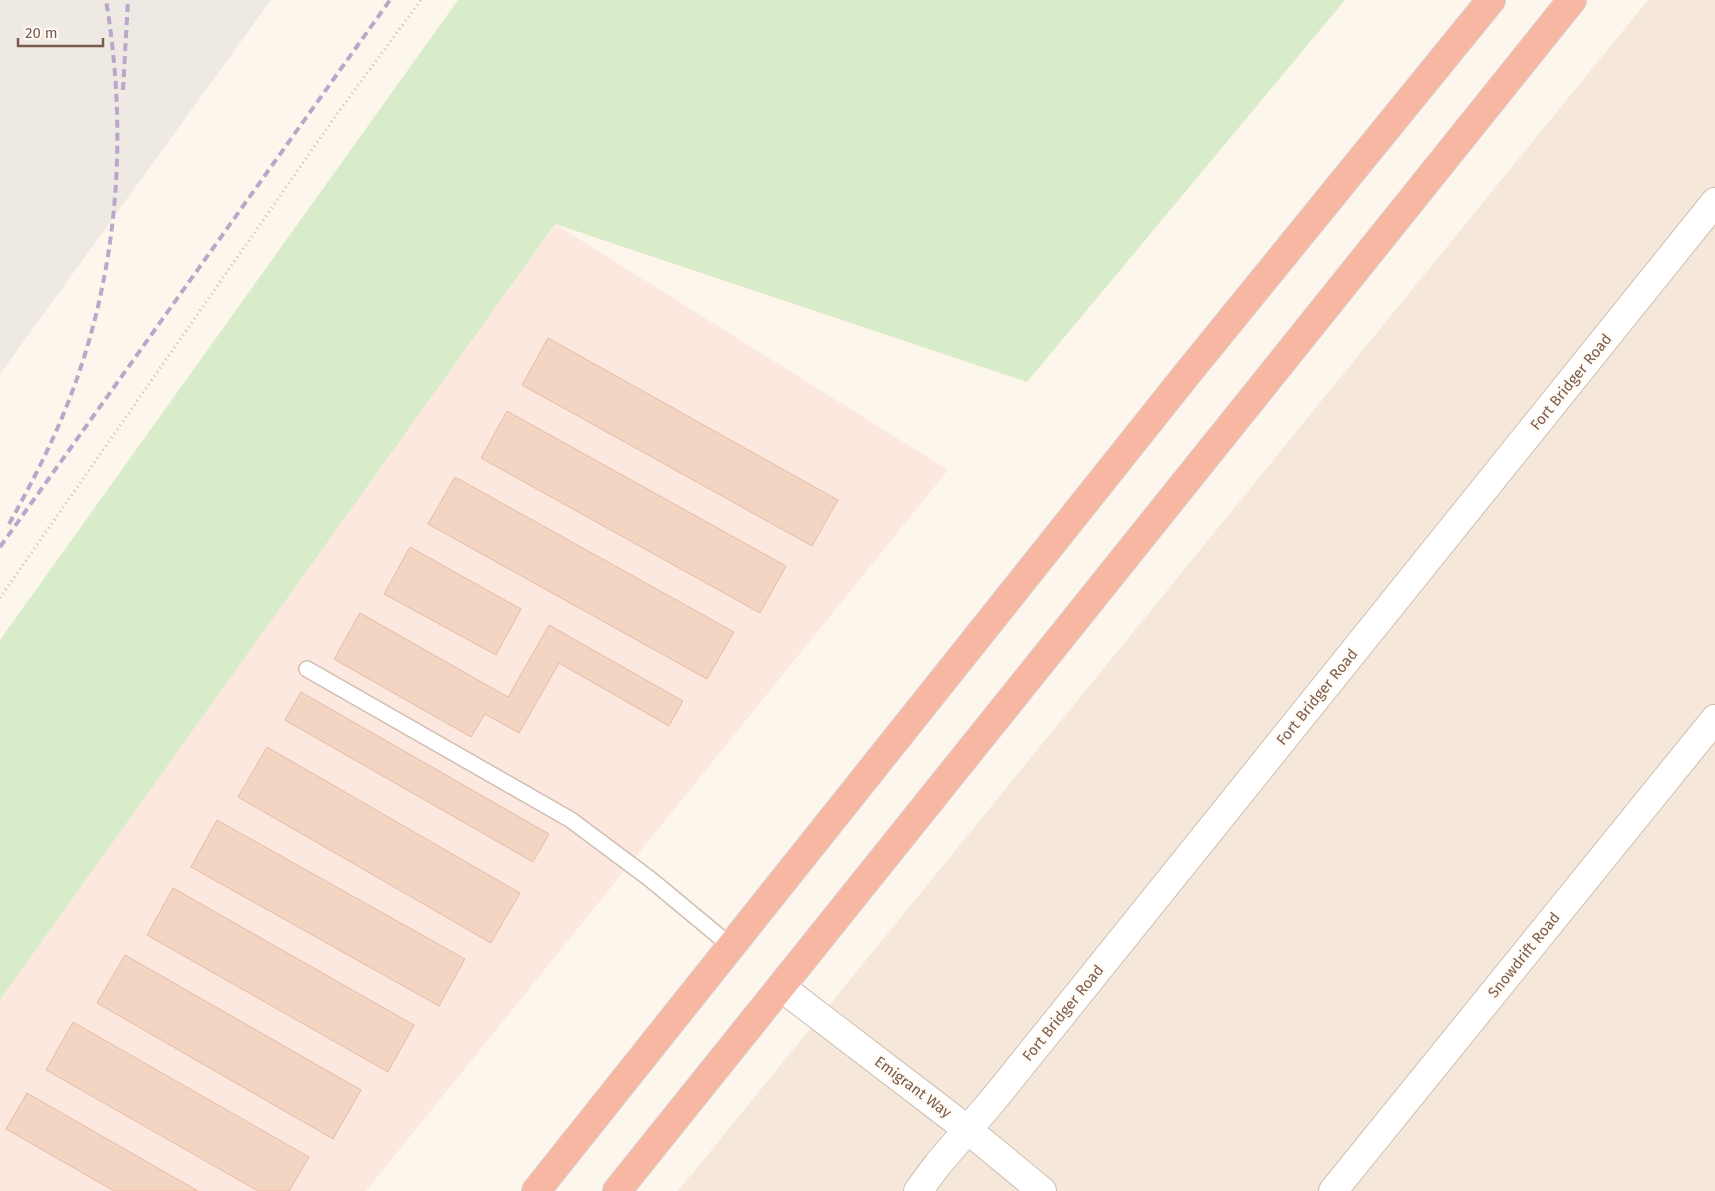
<svg xmlns="http://www.w3.org/2000/svg" width="1715" height="1191" font-family="'Fira Sans',sans-serif">
<rect width="100%" height="100%" fill="#fdf6ec"/>
<path fill="#f5e8da" d="M1648,0H1715V1191H678Z"/>
<path fill="#fde8e0" d="M555,224L948,470L366,1191H0V1000Z"/>
<path fill="#efe9e4" d="M0,0H271L0,374Z"/>
<path fill="#d8ecc9" d="M458,0H1345L1027,382L555,224L0,1000V640Z"/>
<g fill="#f3d5c3" stroke="#e6bba3">
<path d="M548,338L838,500L812,546L522,385Z"/>
<path d="M507,411L786,566L760,613L481,458Z"/>
<path d="M455,477L734,632L707,679L428,524Z"/>
<path d="M410,547L521,609L496,655L384,594Z"/>
<path d="M360,613L508,697L549,625L683,701L669,726L559,663L519,733L485,714L471,737L334,659Z"/>
<path d="M301,692L549,834L533,862L285,720Z"/>
<path d="M267,747L520,893L491,943L238,797Z"/>
<path d="M217,820L465,959L439,1006L191,867Z"/>
<path d="M173,888L414,1025L388,1072L147,935Z"/>
<path d="M125,955L361,1090L333,1139L97,1003Z"/>
<path d="M73,1022L309,1157L289,1191H258L46,1070Z"/>
<path d="M27,1093L198,1191H114L6,1129Z"/>
</g>
<g fill="none" stroke-linecap="round" stroke-linejoin="round">
<g stroke="#d1beb0" stroke-width="18">
<path id="lane" d="M307,669L571,820L650,879L732,947"/>
</g>
<g stroke="#d1beb0" stroke-width="30">
<g id="street">
<path d="M781,987L968,1130L1042,1191"/>
<path d="M918,1191L938,1164L994,1099L1715,202"/>
<path d="M1333,1191L1715,719"/>
</g>
</g>
<g stroke="#dad1cd" stroke-width="30">
<g id="highway">
<path d="M536,1191L1187,374L1491,0"/>
<path d="M617,1191L1572,0"/>
</g>
</g>
<path stroke="#d9b8a5" stroke-width="3" stroke-dasharray="1 4" stroke-linecap="butt" d="M0,598L337,114L421,0"/>
<use href="#lane" stroke="#fff" stroke-width="15"/>
<use href="#street" stroke="#fff" stroke-width="28"/>
<use href="#highway" stroke="#f7b7a3" stroke-width="28"/>
<g stroke="#b9a8c9" stroke-width="4" stroke-dasharray="8 5" stroke-linecap="butt">
<path d="M123,90L128,0"/>
<path d="M9,524C32,483 54,440 71,395C119,268 128,133 106,0"/>
<path d="M0,547L390,0"/>
</g>
</g>
<g text-anchor="middle" dominant-baseline="central" stroke-width="4.5" stroke-linejoin="round" paint-order="stroke">
<g font-size="15" fill="#7a5c4d" stroke="#fffaf3">
<text transform="translate(1571 382) rotate(-51)">Fort Bridger Road</text>
<text transform="translate(1317 697) rotate(-51)">Fort Bridger Road</text>
<text transform="translate(1524 955) rotate(-51)">Snowdrift Road</text>
<text transform="translate(1063 1013) rotate(-51)">Fort Bridger Road</text>
<text transform="translate(913 1087) rotate(37)">Emigrant Way</text>
</g>
</g>
<path d="M18 38v8h85v-8" fill="none" stroke="#7a5c4d" stroke-width="2.5"/>
<text x="25" y="38" font-size="15" fill="#7a5c4d" stroke="#fffaf3" stroke-width="4" paint-order="stroke">20 m</text>
</svg>
